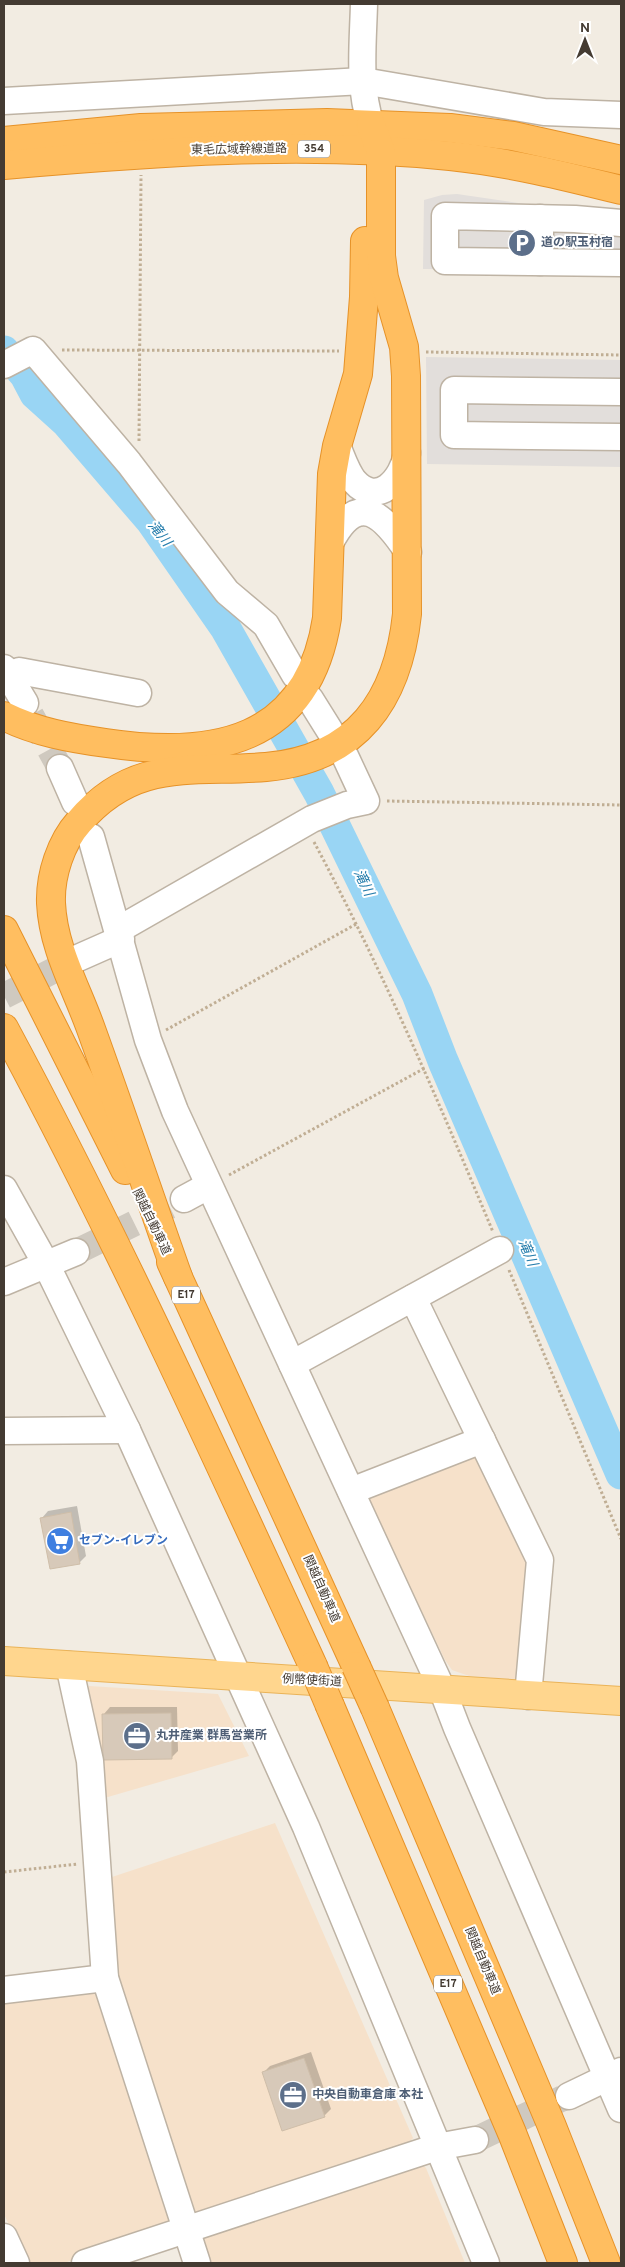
<svg xmlns="http://www.w3.org/2000/svg" width="625" height="2267" font-family="Overpass,'Noto Sans JP',sans-serif">
<rect width="100%" height="100%" fill="#f2ece2"/>
<g fill="#f6e1ca">
<path d="M473,1449L535,1561L525,1680L469,1676L452,1670L445,1660L365,1493Z"/>
<path d="M89,1686L218,1694L249,1756L101,1799L86,1690Z"/>
<path d="M275,1823L413,2138L408,2144L194,2219L112,1979L109,1878Z"/>
<path d="M98,1991L171,2216L164,2230L64,2263H26L4,2214V1997Z"/>
<path d="M418,2160L426,2168L465,2263H205L197,2239Z"/>
</g>
<g fill="#e2dedb">
<path d="M457,194L621,218V275L615,270L423,269L424,200L442,195Z"/>
<path d="M426,357L621,360V467L427,464Z"/>
</g>
<g fill="#0003">
<path d="M77,1506L86,1556L80,1562L42,1518L48,1511Z"/>
<path d="M110,1707H177L178,1751L171,1758L104,1714Z"/>
<path d="M311,2052L331,2109L324,2116L264,2072L270,2066Z"/>
</g>
<g fill="none" stroke-linecap="round" stroke-linejoin="round">
<path stroke="#99d5f4" stroke-width="31" d="M4,351L25,375L35,394L66,422L151,521L226,629L319,793L417,994L443,1061L621,1474"/>
</g>
<g fill="#d7c9b9" stroke="#cfbea9">
<path d="M71,1512L80,1564L50,1569L40,1518Z"/>
<path d="M171,1713L172,1759L103,1760L102,1714Z"/>
<path d="M304,2058L325,2117L282,2131L262,2072Z"/>
</g>
<g fill="none" stroke-linecap="round" stroke-linejoin="round">
<g stroke="#cfc9bf" stroke-width="26" stroke-dasharray="26 13" stroke-linecap="butt">
<path d="M31,715L60,768"/>
<path d="M4,996L78,958"/>
<path d="M76,1252L184,1199"/>
<path d="M475,2140L563,2098"/>
</g>
<g stroke="#beb3a4" stroke-width="29">
<g id="minor">
<path d="M364,4C363,44 358,86 371,125"/>
<path d="M4,101L363,81L544,112L621,115"/>
<path d="M540,218V262"/>
<path d="M621,223L575,219L445,216V261L621,263"/>
<path d="M4,365L33,350L129,463L227,592L266,625L295,675"/>
<path d="M621,392L454,390V435L621,437"/>
<path d="M337,446C342,457 346,471 354,481C378,508 403,479 407,453"/>
<path d="M331,541C359,489 384,516 408,552"/>
<path d="M4,668L25,703"/>
<path d="M10,676L19,671L138,693"/>
<path d="M310,699L330,731"/>
<path d="M60,768L75,802"/>
<path d="M91,837L148,1040L175,1111L442,1689L457,1728L621,2109"/>
<path d="M118,930L312,819L347,805L366,801L345,756"/>
<path d="M78,958L121,939"/>
<path d="M4,1189L46,1264L127,1430L306,1827L486,2263"/>
<path d="M184,1199L208,1186"/>
<path d="M4,1282L76,1252"/>
<path d="M413,1298L540,1560L528,1696"/>
<path d="M292,1364L500,1250"/>
<path d="M4,1431L127,1430"/>
<path d="M351,1491L482,1440"/>
<path d="M69,1665L90,1761L105,1978L197,2263"/>
<path d="M4,1990L105,1978"/>
<path d="M569,2096L621,2071"/>
<path d="M4,2237L16,2263"/>
<path d="M85,2263L437,2147L475,2140"/>
</g>
</g>
<g stroke="#eab358" stroke-width="30">
<path id="major" d="M4,1661L621,1701"/>
</g>
<g stroke="#e69228" stroke-width="30">
<g id="highway">
<path d="M4,141L141,128L327,123L450,128L513,136L621,160"/>
<path d="M4,165C153,152 301,141 450,156C508,162 565,176 621,190"/>
<path d="M4,716C36,732 70,738 106,743C213,759 308,743 327,618L332,474L337,446L358,374L364,297L365,241"/>
<path d="M4,930L125,1170"/>
<path d="M4,1028C116,1236 214,1451 313,1666"/>
<path d="M171,1262L356,1666"/>
<path d="M178,1277C149,1195 121,1112 91,1029C76,987 53,948 51,903C50,875 61,842 79,822C135,757 191,773 266,767C357,759 398,700 407,614L406,376L404,347L384,278L381,256V152L371,125"/>
<path d="M330,1706L512,2133L563,2263"/>
<path d="M375,1708L551,2124L606,2263"/>
</g>
</g>
<g stroke="#c0ae94" stroke-width="3" stroke-dasharray="2.5 2.5" stroke-linecap="butt">
<path d="M62,350L339,351"/>
<path d="M426,352L621,355"/>
<path d="M139,441L141,175"/>
<path d="M387,801L621,805"/>
<path d="M314,842C382,969 438,1100 493,1232"/>
<path d="M166,1030L358,923"/>
<path d="M229,1175L425,1068"/>
<path d="M509,1270L621,1539"/>
<path d="M4,1872L78,1864"/>
</g>
<use href="#minor" stroke="#fff" stroke-width="26"/>
<use href="#major" stroke="#ffd68e" stroke-width="28"/>
<use href="#highway" stroke="#ffbe60" stroke-width="28"/>
<g stroke="#e69228" stroke-width="30" stroke-linecap="butt">
<g id="highway-bridge">
<path d="M313,1666L330,1706"/>
<path d="M356,1666L375,1708"/>
</g>
</g>
<use href="#highway-bridge" stroke="#ffbe60" stroke-width="28"/>
</g>
<defs>
<g id="parking-disc" transform="scale(1.4375)"><circle r="9.5" fill="#5c6f8a" stroke="#fff"/><path d="M-3.5-5.5H1a3.5 3.5 0 0 1 0 7H-1V5.5H-3.5ZM-1-3.4V-.6H.8a1.4 1.4 0 0 0 0-2.8Z" fill="#fff"/></g>
<g id="supermarket-disc" transform="scale(1.4375)"><circle r="9.5" fill="#3f7fe0" stroke="#fff"/><path d="M-6-5.5h2.5l.6 2H6L4.5 2H-2.5L-4.4-4H-6ZM-1.5 3.2a1.3 1.3 0 1 0 .1 0ZM3 3.2a1.3 1.3 0 1 0 .1 0Z" fill="#fff"/></g>
<g id="office-disc" transform="scale(1.4375)"><circle r="9.5" fill="#5c6f8a" stroke="#fff"/><path d="M-6-3h4V-5.5h4V-3h4V5H-6ZM-1-4.5V-3h2v-1.5ZM-6 0V1H6V0Z" fill="#fff"/></g>
</defs>
<g fill-rule="evenodd">
<use href="#parking-disc" x="522" y="243"/>
<use href="#supermarket-disc" x="60" y="1541"/>
<use href="#office-disc" x="137" y="1736"/>
<use href="#office-disc" x="293" y="2095"/>
</g>
<g text-anchor="middle" dominant-baseline="central" stroke-width="4" stroke-linejoin="round" paint-order="stroke">
<g fill="#fff" stroke="#7c7670" stroke-width="1">
<rect x="298" y="140.5" width="32" height="17" rx="4"/>
<rect x="172" y="1286.5" width="28" height="17" rx="4"/>
<rect x="434" y="1975.5" width="28" height="17" rx="4"/>
</g>
<g font-size="11" font-weight="bold" fill="#443b32">
<text x="314" y="149">354</text>
<text x="186" y="1295">E17</text>
<text x="448" y="1984">E17</text>
</g>
<g font-size="12" fill="#443b32" stroke="#fff">
<text transform="translate(239 150) rotate(-1)">東毛広域幹線道路</text>
<text transform="translate(151 1222) rotate(64)">関越自動車道</text>
<text transform="translate(321 1589) rotate(66)">関越自動車道</text>
<text transform="translate(312 1681) rotate(3)">例幣使街道</text>
<text transform="translate(482 1961) rotate(67)">関越自動車道</text>
</g>
<g font-size="12" font-weight="bold" fill="#4e5e75" stroke="#fff" text-anchor="start">
<text x="541" y="243">道の駅玉村宿</text>
<text x="156" y="1736">丸井産業 群馬営業所</text>
<text x="312" y="2095">中央自動車倉庫 本社</text>
</g>
<g font-size="12" font-weight="bold" fill="#366cbe" stroke="#fff" text-anchor="start">
<text x="79" y="1541">セブン-イレブン</text>
</g>
<g font-size="14" font-style="italic" fill="#257dac" stroke="#fff">
<text transform="translate(159 534) rotate(51)">滝川</text>
<text transform="translate(363 883) rotate(64)">滝川</text>
<text transform="translate(527 1253) rotate(67)">滝川</text>
</g>
</g>
<rect width="625" height="2267" fill="none" stroke="#443b32" stroke-width="10"/>
<g transform="translate(585 40)" stroke="#ffffff" stroke-width="4" paint-order="stroke">
<path d="M0-4L9 19L0 12L-9 19Z" fill="#443b32"/>
<text y="-8" font-size="14" font-weight="bold" text-anchor="middle" fill="#443b32">N</text>
</g>
</svg>
